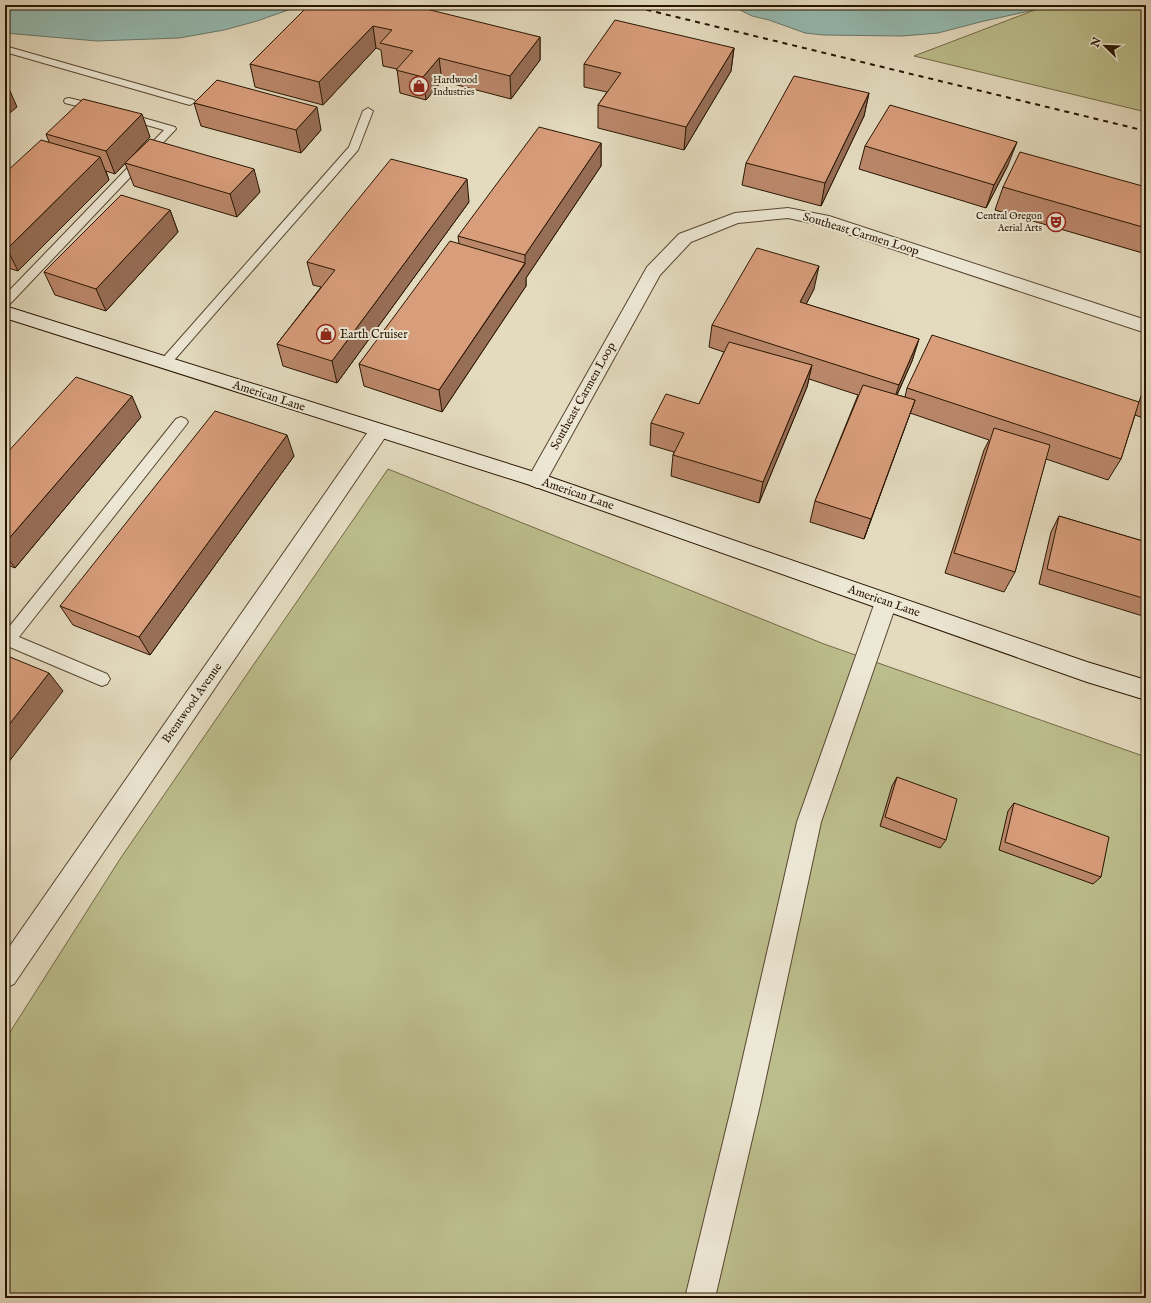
<svg xmlns="http://www.w3.org/2000/svg" width="1151" height="1303" font-family="'IM FELL English',serif">
<rect width="100%" height="100%" fill="#e4dbbf"/>
<filter id="stains"><feTurbulence type="fractalNoise" baseFrequency=".005" numOctaves="4"/><feColorMatrix values="0 0 0 0 .2 0 0 0 0 .09 0 0 0 0 .02 0 0 0 .5 -.17"/></filter>
<radialGradient id="worn" r=".72"><stop offset=".6" stop-color="#630" stop-opacity="0"/><stop offset="1" stop-color="#630" stop-opacity=".3"/></radialGradient>
<g fill="#bcbd8c" stroke="#726946">
<path d="M1048,5H1146V112L914,56Z"/>
<path d="M388,469L824,644L1146,757V1298H5V1040L120,859Z"/>
</g>
<g fill="#95bbb2" stroke="#69796b">
<path d="M5,5C25,5 47,3 67,5C104,10 143,11 180,5H302L257,21L224,30L179,38L97,41L5,33Z"/>
<path d="M730,5H833L870,7L891,5H1056L980,22L938,33L902,36L823,35L805,33L769,20L752,16Z"/>
</g>
<g fill="none" stroke-linecap="round" stroke-linejoin="round">
<g stroke="#574630" stroke-width="2">
<g id="lane">
<path d="M5,46L194,100L195,102L190,105L186,104L5,52Z"/>
<path d="M69,98L101,106L102,108L97,111L65,103L64,101L65,99Z"/>
<path d="M368,108L373,111L358,150L169,366L165,368L161,366L159,363L161,360L349,147L363,111Z"/>
<path d="M126,113L175,127L176,129L9,305L5,306V295L164,130L122,118L121,116Z"/>
<path d="M181,417L186,419L188,422L186,425L19,637L107,674L110,679L107,684L102,686L97,684L5,645V632L176,419Z"/>
</g>
</g>
<g stroke="#574630" stroke-width="2">
<g id="street">
<path d="M788,208L829,216L1146,320V333L820,225L788,218L738,223L691,242L660,275L544,485L537,488L530,485L527,480L647,267L679,234L735,213Z"/>
<path d="M379,424L386,426L389,431L386,436L14,984L5,988V953L372,426Z"/>
<path d="M886,593L894,596L897,602L821,822L760,1105L715,1298H685L732,1105L797,822L875,602L878,596Z"/>
</g>
</g>
<g stroke="#281501" stroke-width="2">
<path id="secondary" d="M5,306L544,475L1087,662L1146,680V700L1087,682L530,485L5,318Z"/>
</g>
<use href="#lane" fill="#ede8d5" fill-rule="evenodd"/>
<use href="#street" fill="#ede8d5" fill-rule="evenodd"/>
<use href="#secondary" fill="#ede8d5" fill-rule="evenodd"/>
<path stroke="#281501" stroke-width="2" stroke-dasharray="5 5" stroke-linecap="butt" d="M627,5L1146,131"/>
</g>
<g fill="#ba876a" stroke="#281501">
<path d="M387,7L540,37V60L511,99L442,81L426,100L400,93L397,69L383,66L381,50L376,48L323,105L255,87L250,64Z"/>
<path d="M734,48L731,71L684,150L598,128V105L607,92L584,87V64Z"/>
<path d="M869,93L864,116L821,206L742,185L746,163Z"/>
<path d="M194,103L321,130L301,153L201,126Z"/>
<path d="M46,134L150,137L115,174L106,171L109,180L18,271L5,267V173L49,142Z"/>
<path d="M601,143V166L526,278V286L442,412L364,386L359,364L459,244L458,236Z"/>
<path d="M865,146L1008,165L986,208L859,169Z"/>
<path d="M125,163L260,192L237,217L134,186Z"/>
<path d="M1003,187H1146V254L995,210Z"/>
<path d="M469,202L337,383L283,366L277,344L321,287L313,285L307,262Z"/>
<path d="M170,210L178,232L106,311L55,295L44,272Z"/>
<path d="M814,289L806,304L919,339L912,361L897,395L905,397L907,388L1139,402L1146,382V419L1135,415L1121,459L1108,480L1046,459L1015,572L1004,592L945,573L984,450L989,440L910,413L864,539L810,522L815,501L858,395L809,379L807,387L759,503L671,476L673,455L674,452L650,445L651,423L699,404L724,352L709,347L712,325Z"/>
<path d="M141,417L15,568L5,564V455Z"/>
<path d="M294,456L150,655L73,625L60,606Z"/>
<path d="M1059,516L1146,542V617L1039,584L1051,532Z"/>
<path d="M897,777L946,840L940,848L880,826L892,786Z"/>
<path d="M1014,803L1101,877L1093,884L999,850L1008,811Z"/>
</g>
<g fill="#976e56" stroke="#281501">
<path d="M373,26L376,48L323,105L319,82Z"/>
<path d="M540,37V60L511,99L510,76Z"/>
<path d="M734,48L731,71L684,150L686,127Z"/>
<path d="M439,58L442,81L426,100L423,77Z"/>
<path d="M7,84L17,107L5,117V85Z"/>
<path d="M869,93L864,116L821,206L825,183Z"/>
<path d="M317,107L321,130L301,153L296,130Z"/>
<path d="M142,114L150,137L115,174L106,151Z"/>
<path d="M1017,142L1008,165L986,208L994,185Z"/>
<path d="M601,143V166L526,278V286L442,412L439,390L525,264V255Z"/>
<path d="M100,157L109,180L18,271L7,249Z"/>
<path d="M254,169L260,192L237,217L230,194Z"/>
<path d="M467,179L469,202L337,383L332,361Z"/>
<path d="M170,210L178,232L106,311L96,289Z"/>
<path d="M819,266L814,289L796,324L800,302Z"/>
<path d="M919,339L912,361L892,406L899,385Z"/>
<path d="M812,365L807,387L759,503L763,482Z"/>
<path d="M132,396L141,417L15,568L5,554V543Z"/>
<path d="M915,400L907,422L864,539L871,519Z"/>
<path d="M287,435L294,456L150,655L139,637Z"/>
<path d="M49,673L63,691L5,767V730Z"/>
</g>
<g fill="#d89d7b" stroke="#281501">
<path d="M309,5H380L387,7L389,5H410L540,37L510,76L439,58L423,77L396,70L413,51L380,43L392,30L373,26L319,82L250,64Z"/>
<path d="M615,20L734,48L686,127L598,105L621,73L584,64Z"/>
<path d="M794,76L869,93L825,183L746,163Z"/>
<path d="M217,80L317,107L296,130L194,103Z"/>
<path d="M83,99L142,114L106,151L46,134Z"/>
<path d="M890,105L1017,142L994,185L865,146Z"/>
<path d="M539,127L601,143L525,255L458,236Z"/>
<path d="M150,139L254,169L230,194L125,163Z"/>
<path d="M41,140L100,157L7,249L5,248V173Z"/>
<path d="M1020,152L1146,187V228L1003,187Z"/>
<path d="M391,159L467,179L332,361L277,344L335,270L307,262Z"/>
<path d="M121,195L170,210L96,289L44,272Z"/>
<path d="M450,241L525,263L439,390L359,364Z"/>
<path d="M757,248L819,266L800,302L919,339L899,385L712,325Z"/>
<path d="M932,335L1139,402L1121,459L907,388Z"/>
<path d="M729,342L812,365L763,482L673,455L684,433L651,423L666,394L699,404Z"/>
<path d="M76,377L132,396L5,543V455Z"/>
<path d="M863,385L915,400L871,519L815,501Z"/>
<path d="M215,411L287,435L139,637L60,606Z"/>
<path d="M994,428L1050,445L1015,572L954,553Z"/>
<path d="M1059,516L1146,542V599L1047,569Z"/>
<path d="M5,655L49,673L5,730Z"/>
<path d="M897,777L957,799L946,840L885,817Z"/>
<path d="M1014,803L1109,837L1101,877L1005,842Z"/>
</g>
<defs>
<g id="shop-ring" transform="scale(1)"><circle r="9.5" fill="#ede8d5" stroke="#8f2418" stroke-width="1.5"/><path d="M-5-2.5h2.3a2.7 3.5 0 0 1 5.4 0H5L5.5 6h-11ZM-1.5-2.5h3a1.5 2.3 0 0 0-3 0Z" fill="#8f2418"/></g>
<g id="theatre-ring" transform="scale(1)"><circle r="9.5" fill="#ede8d5" stroke="#8f2418" stroke-width="1.5"/><path d="M-5-5.5Q0-4 5-5.5V0Q5 5 0 6Q-5 5-5 0ZM-3.3-2.5H-1v1.5H-3.3ZM1-2.5H3.3v1.5H1ZM-2.8 1Q0 5.5 2.8 1Z" fill="#8f2418"/></g>
</defs>
<g fill-rule="evenodd">
<use href="#shop-ring" x="419" y="86"/>
<use href="#theatre-ring" x="1056" y="222"/>
<use href="#shop-ring" x="326" y="334"/>
</g>
<g text-anchor="middle" dominant-baseline="central" stroke-width="4" stroke-linejoin="round" paint-order="stroke">
<g font-size="10" fill="#281501" stroke="#ede8d5" text-anchor="start">
<text x="433" y="80">Hardwood<tspan x="433" dy="12">Industries</tspan></text>
<text x="1042" y="216" text-anchor="end">Central Oregon<tspan x="1042" dy="12">Aerial Arts</tspan></text>
</g>
<g font-size="12" fill="#281501" stroke="#ede8d5">
<text transform="translate(861 234) rotate(17)">Southeast Carmen Loop</text>
<text transform="translate(269 396) rotate(18)">American Lane</text>
<text transform="translate(583 396) rotate(-61)">Southeast Carmen Loop</text>
<text transform="translate(578 494) rotate(19)">American Lane</text>
<text transform="translate(884 601) rotate(19)">American Lane</text>
<text transform="translate(192 703) rotate(-55)">Brentwood Avenue</text>
</g>
<g font-size="12" fill="#281501" stroke="#ede8d5" text-anchor="start">
<text x="340" y="334">Earth Cruiser</text>
</g>
</g>
<rect width="1151" height="1303" fill="none" stroke="#e4dbbf" stroke-width="20"/>
<rect x="6" y="6" width="1139" height="1291" fill="none" stroke="#281501" stroke-width="2"/>
<rect x="10" y="10" width="1131" height="1283" fill="none" stroke="#281501"/>
<g transform="translate(1105 46) rotate(293)" stroke="#ede8d5" stroke-width="3" paint-order="stroke">
<path d="M0-3L7 15L0 10L-7 15Z" fill="#281501"/>
<text y="-6" font-size="11" font-weight="bold" text-anchor="middle" fill="#281501">N</text>
</g>
<rect width="100%" height="100%" filter="url(#stains)"/>
<rect width="100%" height="100%" fill="url(#worn)"/>
</svg>
